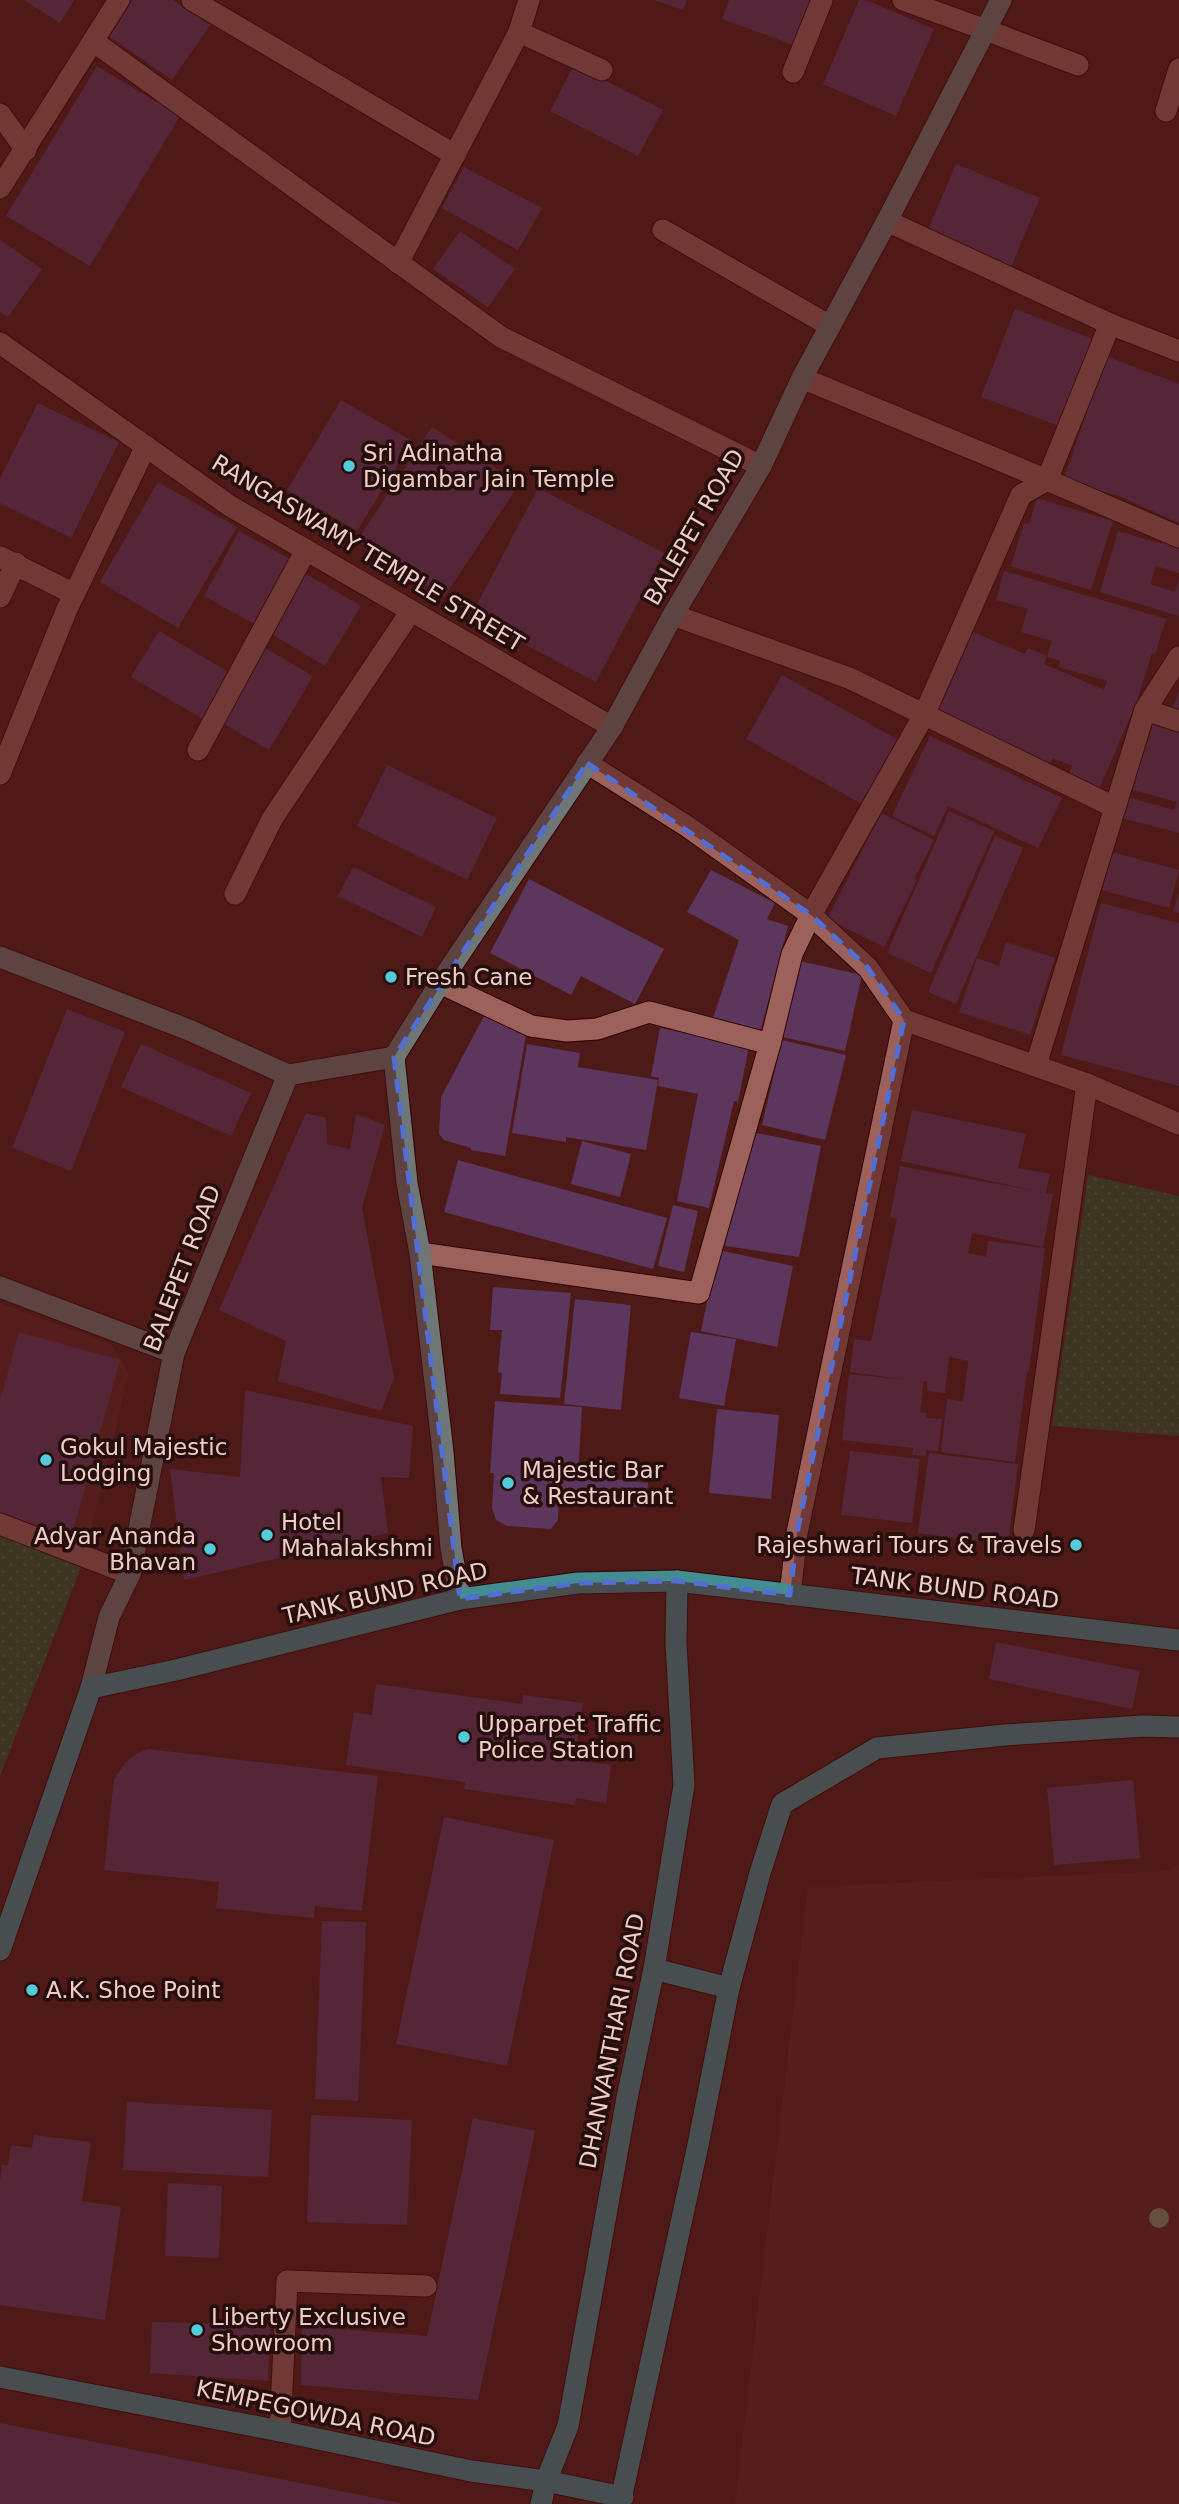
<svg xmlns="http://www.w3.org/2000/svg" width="1179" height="2504" font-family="'DejaVu Sans',sans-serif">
<defs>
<pattern id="park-dots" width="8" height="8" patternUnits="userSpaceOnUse" patternTransform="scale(1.75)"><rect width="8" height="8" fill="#2b5430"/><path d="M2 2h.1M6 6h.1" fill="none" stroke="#4a6b4c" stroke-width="1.8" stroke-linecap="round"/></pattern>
</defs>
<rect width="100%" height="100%" fill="#4e1a17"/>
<g fill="#5e2320">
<path d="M0,1303L112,1345L129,1374L83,1562L0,1532Z"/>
<path d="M1179,1865V2504H735L808,1887L1168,1871Z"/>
</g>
<g fill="url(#park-dots)">
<path d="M1088,1175L1179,1196V1436L1052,1426Z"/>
<path d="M0,1532L83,1562L0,1776Z"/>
</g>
<g fill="#5c365d">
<path d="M24,0H74L60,23Z"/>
<path d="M132,0H173L210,25L172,80L107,35Z"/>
<path d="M655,0H687L683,10Z"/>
<path d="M729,0H813L796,46L722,19Z"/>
<path d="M859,0H866L934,29L896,116L823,84Z"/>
<path d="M574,65L663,110L638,156L550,111Z"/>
<path d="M97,66L180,116L90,266L6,216Z"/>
<path d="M956,164L1040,198L1011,267L927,232Z"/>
<path d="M464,167L542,208L518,250L442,208Z"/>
<path d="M460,231L515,269L488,307L433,269Z"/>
<path d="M0,240L42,269L8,317L0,312Z"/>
<path d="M1015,309L1093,339L1059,426L981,397Z"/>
<path d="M1106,356L1179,384V523L1119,496L1063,481Z"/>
<path d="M341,400L412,441L357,531L287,490Z"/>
<path d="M38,403L119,442L71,538L0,503V478Z"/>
<path d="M432,427L520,483L444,597L357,541Z"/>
<path d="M158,482L237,527L178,628L100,582Z"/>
<path d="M538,488L664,553L596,682L471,616Z"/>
<path d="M1037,498L1113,521L1091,590L1011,566L1024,523L1029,524Z"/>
<path d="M239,531L292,560L256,625L204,596Z"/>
<path d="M1118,531L1162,544L1163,541L1179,546V573L1156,566L1150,584L1175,592L1179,579V616L1100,592Z"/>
<path d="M1004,571L1166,619L1155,655L1152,653L1136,704L1099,789L1068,776L1072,766L1053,758L1049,765L980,735L982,730L934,710L968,630L1025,654L1028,648L1047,656L1044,664L1104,690L1107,681L1059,667L1060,661L1047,657L1052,641L1021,632L1028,609L996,600Z"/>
<path d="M306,574L361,606L325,666L270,633Z"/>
<path d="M159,631L230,673L203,719L131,677Z"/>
<path d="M265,648L313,676L269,750L221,722Z"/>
<path d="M782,675L904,743L867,807L746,739Z"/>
<path d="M1179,691V712L1172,710Z"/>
<path d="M1148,719L1179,727V833L1122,818L1128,797L1174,810L1177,802L1129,789Z"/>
<path d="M930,736L1062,798L1038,848L948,806L934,836L892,816Z"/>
<path d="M387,765L497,818L467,880L357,826Z"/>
<path d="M949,811L994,831L931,973L887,953Z"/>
<path d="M881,813L934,840L914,879L917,880L884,947L827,919Z"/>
<path d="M995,836L1023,848L956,1004L928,992Z"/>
<path d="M1112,852L1179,870L1169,908L1102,890Z"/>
<path d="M353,867L436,907L422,937L338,896Z"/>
<path d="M711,870L775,903L767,919L788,926L760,1033L713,1018L739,940L687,912Z"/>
<path d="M529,879L664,949L635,1004L581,976L571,995L490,953Z"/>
<path d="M1179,893V913L1173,911Z"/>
<path d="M1101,903L1179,923V1086L1061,1055Z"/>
<path d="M1006,942L1055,958L1030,1035L959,1012L977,958L999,966Z"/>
<path d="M800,961L862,975L845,1051L783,1037Z"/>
<path d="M67,1009L125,1032L71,1171L12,1148Z"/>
<path d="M484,1016L526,1035L505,1156L471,1150V1148L444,1140L439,1134L441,1097Z"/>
<path d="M660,1028L749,1046L738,1102L734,1101L709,1208L677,1201L698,1094L658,1086L659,1078L651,1076Z"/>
<path d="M782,1040L846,1055L825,1140L762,1125Z"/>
<path d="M141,1044L251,1093L231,1136L121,1087Z"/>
<path d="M527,1044L580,1053L578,1067L658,1080L646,1150L566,1137V1142L512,1133Z"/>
<path d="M912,1110L1026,1134L1018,1168L1050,1174L1046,1193L1053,1194L1043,1247L972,1233L968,1253L986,1257L988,1241L1045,1248L1029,1372L1027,1371L1015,1462L941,1452L947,1399L963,1402L968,1364V1361L949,1357L945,1393L927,1391V1381H924L920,1412L926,1413V1418L942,1419L938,1451L926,1450V1456L912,1455L913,1448L842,1440L849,1374L916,1381L850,1372L854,1339L871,1341L897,1219L890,1217L900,1166L1036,1191L901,1161Z"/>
<path d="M306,1113L326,1118L327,1144L350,1149L356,1114L385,1125L362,1208L394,1378L381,1411L278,1381L286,1341L219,1310Z"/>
<path d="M752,1132L821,1146L799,1257L725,1246L735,1189L740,1190Z"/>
<path d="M582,1141L631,1154L620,1197L571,1184Z"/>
<path d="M458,1160L667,1218L653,1269L444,1212Z"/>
<path d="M673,1205L698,1211L684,1272L658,1266Z"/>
<path d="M718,1250L793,1266L777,1347L701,1331Z"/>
<path d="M493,1287L571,1293L560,1398L500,1394L502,1373L498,1372L502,1330H490Z"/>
<path d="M575,1299L631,1305L621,1410L564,1404Z"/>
<path d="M19,1332L120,1360L71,1538L0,1519V1401Z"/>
<path d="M691,1332L736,1339L724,1406L679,1398Z"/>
<path d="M245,1390L413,1426L409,1478L381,1477L388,1533L184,1580L170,1469L240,1477Z"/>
<path d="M495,1401L582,1407L578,1475L648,1483L646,1508L559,1498L558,1520L551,1529L507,1526L496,1520L492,1508L494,1473H490Z"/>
<path d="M717,1409L779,1415L771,1499L709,1493Z"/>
<path d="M850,1451L920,1459L912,1523L841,1515Z"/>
<path d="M929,1453L1018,1464L1008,1545L918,1533Z"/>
<path d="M996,1642L1140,1671L1132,1709L989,1679Z"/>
<path d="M376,1684L522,1704L523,1695L583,1703L574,1760L611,1765L606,1803L576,1798L575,1805L464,1789L465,1782L346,1765L354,1712L372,1715Z"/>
<path d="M148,1749L378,1776L362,1911L315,1906L314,1918L216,1908L219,1882L104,1870L114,1779L126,1762L136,1754Z"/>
<path d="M1133,1780L1140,1858L1054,1865L1047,1788Z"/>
<path d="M444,1817L554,1840L507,2066L396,2044Z"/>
<path d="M322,1921L366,1922L358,2101L315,2099Z"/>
<path d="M127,2102L272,2110L268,2177L123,2170Z"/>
<path d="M311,2115L412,2120L407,2225L307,2222Z"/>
<path d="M473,2118L535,2131L478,2400L301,2385L302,2326L427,2336Z"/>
<path d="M34,2135L91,2142L82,2201L121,2207L105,2320L0,2305V2184L2,2164L8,2165L11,2145L32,2148Z"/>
<path d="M168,2183L222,2186L219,2258L165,2256Z"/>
<path d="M152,2322L270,2325L268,2381L150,2373Z"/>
<path d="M0,2423L400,2503V2504H0Z"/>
</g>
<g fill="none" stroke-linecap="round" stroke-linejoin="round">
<g stroke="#310102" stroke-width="23">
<g id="lane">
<path d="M986,30L1078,65"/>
<path d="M0,1524L130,1574"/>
<path d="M280,2431L287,2281L426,2286"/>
</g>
</g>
<g stroke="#310102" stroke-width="23">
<g id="street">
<path d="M192,0L455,155"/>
<path d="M903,0L986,30"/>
<path d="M519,32L602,70"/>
<path d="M93,41L501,337L761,466"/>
<path d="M793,72L822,0"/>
<path d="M1166,111L1179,69"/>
<path d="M0,114L26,150"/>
<path d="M0,188L119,0"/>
<path d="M887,221L1110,324L1179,351"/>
<path d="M663,230L830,326"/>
<path d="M398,263L519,32L529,0"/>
<path d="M0,343L230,506L612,727"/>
<path d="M802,378L1047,480L1179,537"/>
<path d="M0,557L74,594"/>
<path d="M0,597L16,563"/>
<path d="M673,615L849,678L1114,807"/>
<path d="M1145,710L1179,721"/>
<path d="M198,750L306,550"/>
<path d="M587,763L688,827L811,915L868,968L904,1020L1087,1084L1179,1124"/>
<path d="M0,774L67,609L146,446"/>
<path d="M235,894L272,819L411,611"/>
<path d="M440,983L531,1026L567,1031L597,1029L649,1012L770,1044"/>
<path d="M1036,1065L1145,710L1179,657"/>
<path d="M420,1253L699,1293L770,1044L792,954L811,915L924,715L1021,495L1047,480L1110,324"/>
<path d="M1024,1530L1087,1084"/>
<path d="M790,1595L797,1533L904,1020"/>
</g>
</g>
<g stroke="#310102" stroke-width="23">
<g id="secondary">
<path d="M0,957L189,1030L288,1075L394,1057"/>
<path d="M394,1057L440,983L612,727L673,615L761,466L802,378L887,221L1001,0"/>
<path d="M394,1057L407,1183L420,1253L443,1452L451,1548L460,1599"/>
<path d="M0,1287L174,1353"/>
<path d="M91,1688L109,1617L130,1574L174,1353L288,1075"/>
</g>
</g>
<g stroke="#310102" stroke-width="23">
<g id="primary">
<path d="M0,1950L91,1688L176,1670L460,1599L578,1583L677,1581L1179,1640"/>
<path d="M654,1969L729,1988"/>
<path d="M0,2377L280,2431L471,2471L546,2481L623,2497"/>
<path d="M541,2504L546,2481L568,2426L627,2098L654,1969L684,1785L676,1643L677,1581"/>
<path d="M620,2504L698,2145L729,1988L760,1873L782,1804L877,1748L1005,1735L1143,1726L1179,1727"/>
</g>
</g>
<use href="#lane" stroke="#9c615a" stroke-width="21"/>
<use href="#street" stroke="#9c615a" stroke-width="21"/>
<use href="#secondary" stroke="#6f7676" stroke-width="21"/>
<use href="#primary" stroke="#428c92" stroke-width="21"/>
</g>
<circle fill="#82916d" cx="1159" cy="2218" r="10"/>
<path d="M0 0H1179V2504H0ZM587,763L811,915L868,968L904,1020L797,1533L790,1595L677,1581L578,1583L460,1599L394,1057Z" fill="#4e1a17" fill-opacity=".55" fill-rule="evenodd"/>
<path fill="none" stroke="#516ed4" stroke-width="5" stroke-dasharray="14 9" stroke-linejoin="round" d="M587,763L811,915L868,968L904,1020L797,1533L790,1595L677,1581L578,1583L460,1599L394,1057Z"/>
<g fill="#53cbda" stroke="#250e0c" stroke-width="2.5">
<circle cx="349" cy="466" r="7"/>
<circle cx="391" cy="977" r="7"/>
<circle cx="46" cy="1460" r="7"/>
<circle cx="508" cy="1483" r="7"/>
<circle cx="267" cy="1535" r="7"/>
<circle cx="1076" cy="1545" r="7"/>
<circle cx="210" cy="1549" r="7"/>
<circle cx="464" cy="1737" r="7"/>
<circle cx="32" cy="1990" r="7"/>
<circle cx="197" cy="2330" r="7"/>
</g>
<g text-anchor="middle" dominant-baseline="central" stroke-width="7" stroke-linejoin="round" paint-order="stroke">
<g font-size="23" fill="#eeccc7" stroke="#250e0c" text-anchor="start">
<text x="363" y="453">Sri Adinatha<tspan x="363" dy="26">Digambar Jain Temple</tspan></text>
<text x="405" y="977">Fresh Cane</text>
<text x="60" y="1447">Gokul Majestic<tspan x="60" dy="26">Lodging</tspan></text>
<text x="522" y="1470">Majestic Bar<tspan x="522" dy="26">&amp; Restaurant</tspan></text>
<text x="281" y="1522">Hotel<tspan x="281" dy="26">Mahalakshmi</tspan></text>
<text x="196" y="1536" text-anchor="end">Adyar Ananda<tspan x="196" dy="26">Bhavan</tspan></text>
<text x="1062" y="1545" text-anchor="end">Rajeshwari Tours &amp; Travels</text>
<text x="478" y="1724">Upparpet Traffic<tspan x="478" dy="26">Police Station</tspan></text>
<text x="46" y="1990">A.K. Shoe Point</text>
<text x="211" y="2317">Liberty Exclusive<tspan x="211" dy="26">Showroom</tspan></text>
</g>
<g font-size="23" fill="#eeccc7" stroke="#250e0c">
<text transform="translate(694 527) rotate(-60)">BALEPET ROAD</text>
<text transform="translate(368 553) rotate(31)">RANGASWAMY TEMPLE STREET</text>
<text transform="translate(182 1268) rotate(-69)">BALEPET ROAD</text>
<text transform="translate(955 1588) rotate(7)">TANK BUND ROAD</text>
<text transform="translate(385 1593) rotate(-13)">TANK BUND ROAD</text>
<text transform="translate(612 2041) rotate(-79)">DHANVANTHARI ROAD</text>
<text transform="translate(316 2413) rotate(12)">KEMPEGOWDA ROAD</text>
</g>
</g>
</svg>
